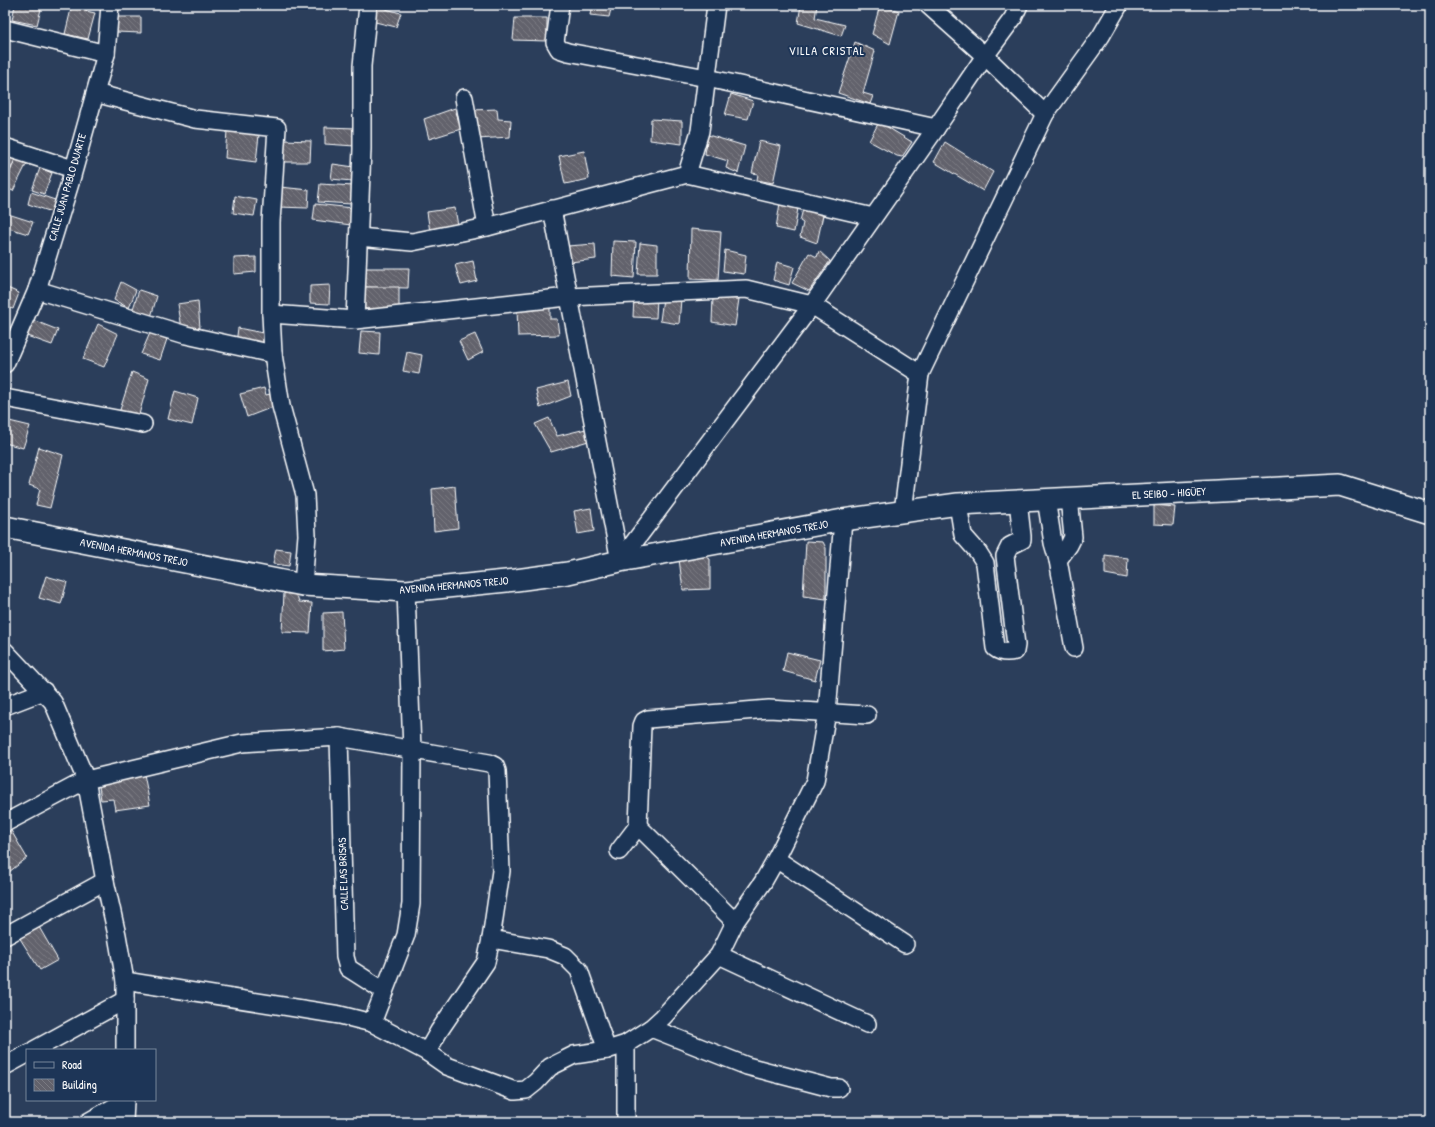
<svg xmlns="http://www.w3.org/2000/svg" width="1435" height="1127" font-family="'Patrick Hand',sans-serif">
<defs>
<pattern id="building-back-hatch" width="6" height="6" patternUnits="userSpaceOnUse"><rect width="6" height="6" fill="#62626c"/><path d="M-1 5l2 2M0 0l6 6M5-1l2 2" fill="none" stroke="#7a7a82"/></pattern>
</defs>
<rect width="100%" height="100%" fill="#2b3e5b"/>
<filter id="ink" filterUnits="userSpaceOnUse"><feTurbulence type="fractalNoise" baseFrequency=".025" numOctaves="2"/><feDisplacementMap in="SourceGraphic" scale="8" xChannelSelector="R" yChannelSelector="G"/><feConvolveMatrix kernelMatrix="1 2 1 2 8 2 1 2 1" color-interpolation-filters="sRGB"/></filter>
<g filter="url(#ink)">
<g fill="url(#building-back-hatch)" stroke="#fff">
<path d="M15,5H42L37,25L12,20Z"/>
<path d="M72,5H88L86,11L95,13L88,39L65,34Z"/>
<path d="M592,5H612L609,17L590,15Z"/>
<path d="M801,5H817L815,18L845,25L841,36L798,23Z"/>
<path d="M880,5L899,11L890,44L872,34Z"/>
<path d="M374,6L401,13L396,27L371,21Z"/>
<path d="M116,17H141V33L116,32Z"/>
<path d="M515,18H547V41L513,40Z"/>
<path d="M855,42L875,51L863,93L873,96L870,104L838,93Z"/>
<path d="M731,94L753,101L748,119L725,115Z"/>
<path d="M455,108L461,129L429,139L424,119Z"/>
<path d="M497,109L498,119L511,120L510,137L477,139L473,110Z"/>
<path d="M651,119L682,121V144L650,140Z"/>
<path d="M879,122L912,142L902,157L897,156L869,141Z"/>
<path d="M325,127L356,128L355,146L325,144Z"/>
<path d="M227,131L259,135L256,162L225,158Z"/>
<path d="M708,135L745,146L738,173L726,168L728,161L705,154Z"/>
<path d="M283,140L311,141L310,162H281Z"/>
<path d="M759,141L781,146L773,183L757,180L758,174L752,173Z"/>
<path d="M945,142L993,172L983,191L934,162Z"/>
<path d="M584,151L589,179L565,184L559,156Z"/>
<path d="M5,153L15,159L5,183Z"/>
<path d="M16,158L27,163L13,191L5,187V183Z"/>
<path d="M333,164L354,167L352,181L331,179Z"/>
<path d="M40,168L52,173L44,194L32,190Z"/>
<path d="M320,184L354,186L352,204L318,202Z"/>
<path d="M280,187L309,190L308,208L278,207Z"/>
<path d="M31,192L55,200L52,212L28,204Z"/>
<path d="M235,196L257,200L254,216L233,213Z"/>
<path d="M780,203L798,208L794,232L776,228Z"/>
<path d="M315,204L353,208L351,225L313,220Z"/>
<path d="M455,208L458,226L430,232L427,212Z"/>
<path d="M803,209L823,215L817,243L800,237L803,223L800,221Z"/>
<path d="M5,213L33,222L28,234L5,227Z"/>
<path d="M691,229L721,232L718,280L690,279Z"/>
<path d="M613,241L636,242L634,278L612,276Z"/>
<path d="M640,243L657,245V274H638Z"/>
<path d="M595,244L596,259L570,262L567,246Z"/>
<path d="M725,250L746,255L744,274L723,271Z"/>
<path d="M819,251L830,261L809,291L792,283L809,253L817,257Z"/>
<path d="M256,257V272L234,274V258Z"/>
<path d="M473,261L477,281L461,285L455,265Z"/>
<path d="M777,262L794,267L789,285L773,280Z"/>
<path d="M364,268H409L408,288L364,287Z"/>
<path d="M121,282L136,290L129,308L114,300Z"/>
<path d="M330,285L329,304L310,303V286Z"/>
<path d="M5,287L19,293L13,309L5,306Z"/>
<path d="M364,287H399V308L360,309Z"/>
<path d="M139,290L157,296L151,317L132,312Z"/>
<path d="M634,297L657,298L656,318L633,317Z"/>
<path d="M713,297L739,299L735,326L712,322Z"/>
<path d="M663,298L681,299L679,324L660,321Z"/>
<path d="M198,301L200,328H181L177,304Z"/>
<path d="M550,306V319H557L559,335L518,336L517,308Z"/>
<path d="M30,319L58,330L52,345L24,335Z"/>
<path d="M98,324L118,334L104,367L83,359Z"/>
<path d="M238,328L268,334L266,347L236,343Z"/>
<path d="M361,331L380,332L379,355L359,353Z"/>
<path d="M150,333L167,339L160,360L141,354Z"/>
<path d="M475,334L483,352L468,360L459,341Z"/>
<path d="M407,352L422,355L419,374L403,371Z"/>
<path d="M132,372L149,379L138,418L119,413Z"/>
<path d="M568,382L571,396L540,408L536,390Z"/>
<path d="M264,388L266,395L270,394L273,407L247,417L240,394Z"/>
<path d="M175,391L198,398L192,425L168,419Z"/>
<path d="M549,418L557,436L590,428L592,440L551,452L535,424Z"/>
<path d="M5,420L30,426L23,448L5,443Z"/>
<path d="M39,447L63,455L50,508L36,505L40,489L29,485Z"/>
<path d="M455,486L458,528L434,531L432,489Z"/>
<path d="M1154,505L1175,507L1173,525L1154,524Z"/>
<path d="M591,508L594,531L578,534L574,511Z"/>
<path d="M806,541L823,542L826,548V599L803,596Z"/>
<path d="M276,549L291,551L289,566L273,564Z"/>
<path d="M1105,555L1128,558L1127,578L1105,574Z"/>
<path d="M705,556L710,559V589L683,590L679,559Z"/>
<path d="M46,576L67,582L61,604L39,598Z"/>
<path d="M284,593L297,595L299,602L312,603L310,633L282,632Z"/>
<path d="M342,612L344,649L323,651V613Z"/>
<path d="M787,652L820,660L815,680L783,671Z"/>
<path d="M144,774L150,805L115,810L113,799L101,800L99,786Z"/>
<path d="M9,827L27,858L9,872L5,866V830Z"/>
<path d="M39,927L58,960L40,970L19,937Z"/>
</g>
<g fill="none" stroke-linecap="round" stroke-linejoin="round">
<g stroke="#fff" stroke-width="20">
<g id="minor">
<path d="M560,5L555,42L559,49L568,52L707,78L936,128"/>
<path d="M928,5L985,56L1045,114"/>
<path d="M5,29L106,54"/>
<path d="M95,93L195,119L277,128L271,222V314L273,354L281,406L305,495L307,535L303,585"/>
<path d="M464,98L487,227"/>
<path d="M5,147L73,169"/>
<path d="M687,174L700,131L716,5"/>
<path d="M552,209L620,561"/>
<path d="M359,237L412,242L487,227L687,174L873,217"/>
<path d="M37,290L186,335L273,354"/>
<path d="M271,314L355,320L568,297L746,289L812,305L920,374"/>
<path d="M355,320L362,149V66L368,5"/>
<path d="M5,364L37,290L70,183L106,54L110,5"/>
<path d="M5,398L143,424"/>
<path d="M1069,498L1073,537L1069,545L1058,560L1074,648"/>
<path d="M1046,499L1053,543L1058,560"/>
<path d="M958,504L963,535L978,552L985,563L995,648C1001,653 1007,653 1015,651L1016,645L1005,556L1010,546L1022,540V536L1018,501"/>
<path d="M903,512L920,374L1045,114L1101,36L1119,5"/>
<path d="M620,561L812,305L936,128L985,56L1013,18L1019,5"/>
<path d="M5,651L53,702L86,780L105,881L117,935L125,981V1050"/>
<path d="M5,706L44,691"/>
<path d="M339,737L345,957L348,968L384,991"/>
<path d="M5,823L86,780L242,743L339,737L489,763L495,766L497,771L501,871L491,939L486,962L439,1031L427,1052"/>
<path d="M638,826L735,922"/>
<path d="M619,851L638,826L642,726L644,721L648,719L769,709L867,715"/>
<path d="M776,859L905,944"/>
<path d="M5,936L105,881"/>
<path d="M491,939L548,949L565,956L579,970L607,1050"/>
<path d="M719,955L867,1024"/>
<path d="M125,981L340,1015L372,1023L427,1052L447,1066L515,1091L526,1090L536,1082L550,1067L574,1055L607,1050L626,1044L651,1028L663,1017L719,955L735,922L763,882L776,859L815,781L827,712L843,520"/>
<path d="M372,1023L406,935L411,904L412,750L406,591"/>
<path d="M651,1028L747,1066L831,1088H839"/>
<path d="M626,1044V1122"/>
<path d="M34,1050L125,1000"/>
<path d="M5,1066L27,1054"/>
<path d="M88,1122L125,1101"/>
<path d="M124,1122L125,1100"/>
</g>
</g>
<g stroke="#fff" stroke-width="24">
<path id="major" d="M5,527L303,585L406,591L516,580L568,573L620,561L843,520L958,504L1340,485L1430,513"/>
</g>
<use href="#minor" stroke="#1d3557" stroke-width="17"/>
<use href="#major" stroke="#1d3557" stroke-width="21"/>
</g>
</g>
<g text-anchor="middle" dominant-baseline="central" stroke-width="4" stroke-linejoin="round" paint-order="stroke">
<g font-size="11" fill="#fff" stroke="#1d3557">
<text transform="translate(67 187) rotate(-74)">CALLE JUAN PABLO DUARTE</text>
<text transform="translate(1169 493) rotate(-3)">EL SEIBO - HIGÜEY</text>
<text transform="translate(774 533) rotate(-10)">AVENIDA HERMANOS TREJO</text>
<text transform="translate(134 552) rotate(11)">AVENIDA HERMANOS TREJO</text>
<text transform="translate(454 585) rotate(-5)">AVENIDA HERMANOS TREJO</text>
<text transform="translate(343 874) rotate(-92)">CALLE LAS BRISAS</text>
</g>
<g font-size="12" letter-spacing="1" fill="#fff" stroke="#1d3557">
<text x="827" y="50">VILLA CRISTAL</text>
</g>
</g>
<rect width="1435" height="1127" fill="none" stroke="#1d3557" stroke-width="20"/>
<rect x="10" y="10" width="1415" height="1107" fill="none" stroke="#fff" stroke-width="1.5" filter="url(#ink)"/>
<rect x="26" y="1049" width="130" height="52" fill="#1d3557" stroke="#77869a"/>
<rect x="34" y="1062" width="20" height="6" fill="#1d3557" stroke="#77869a"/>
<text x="62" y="1069" font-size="12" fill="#ffffff">Road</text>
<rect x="34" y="1079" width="20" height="12" fill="url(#building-back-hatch)" stroke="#77869a"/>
<text x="62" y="1089" font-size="12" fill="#ffffff">Building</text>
</svg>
